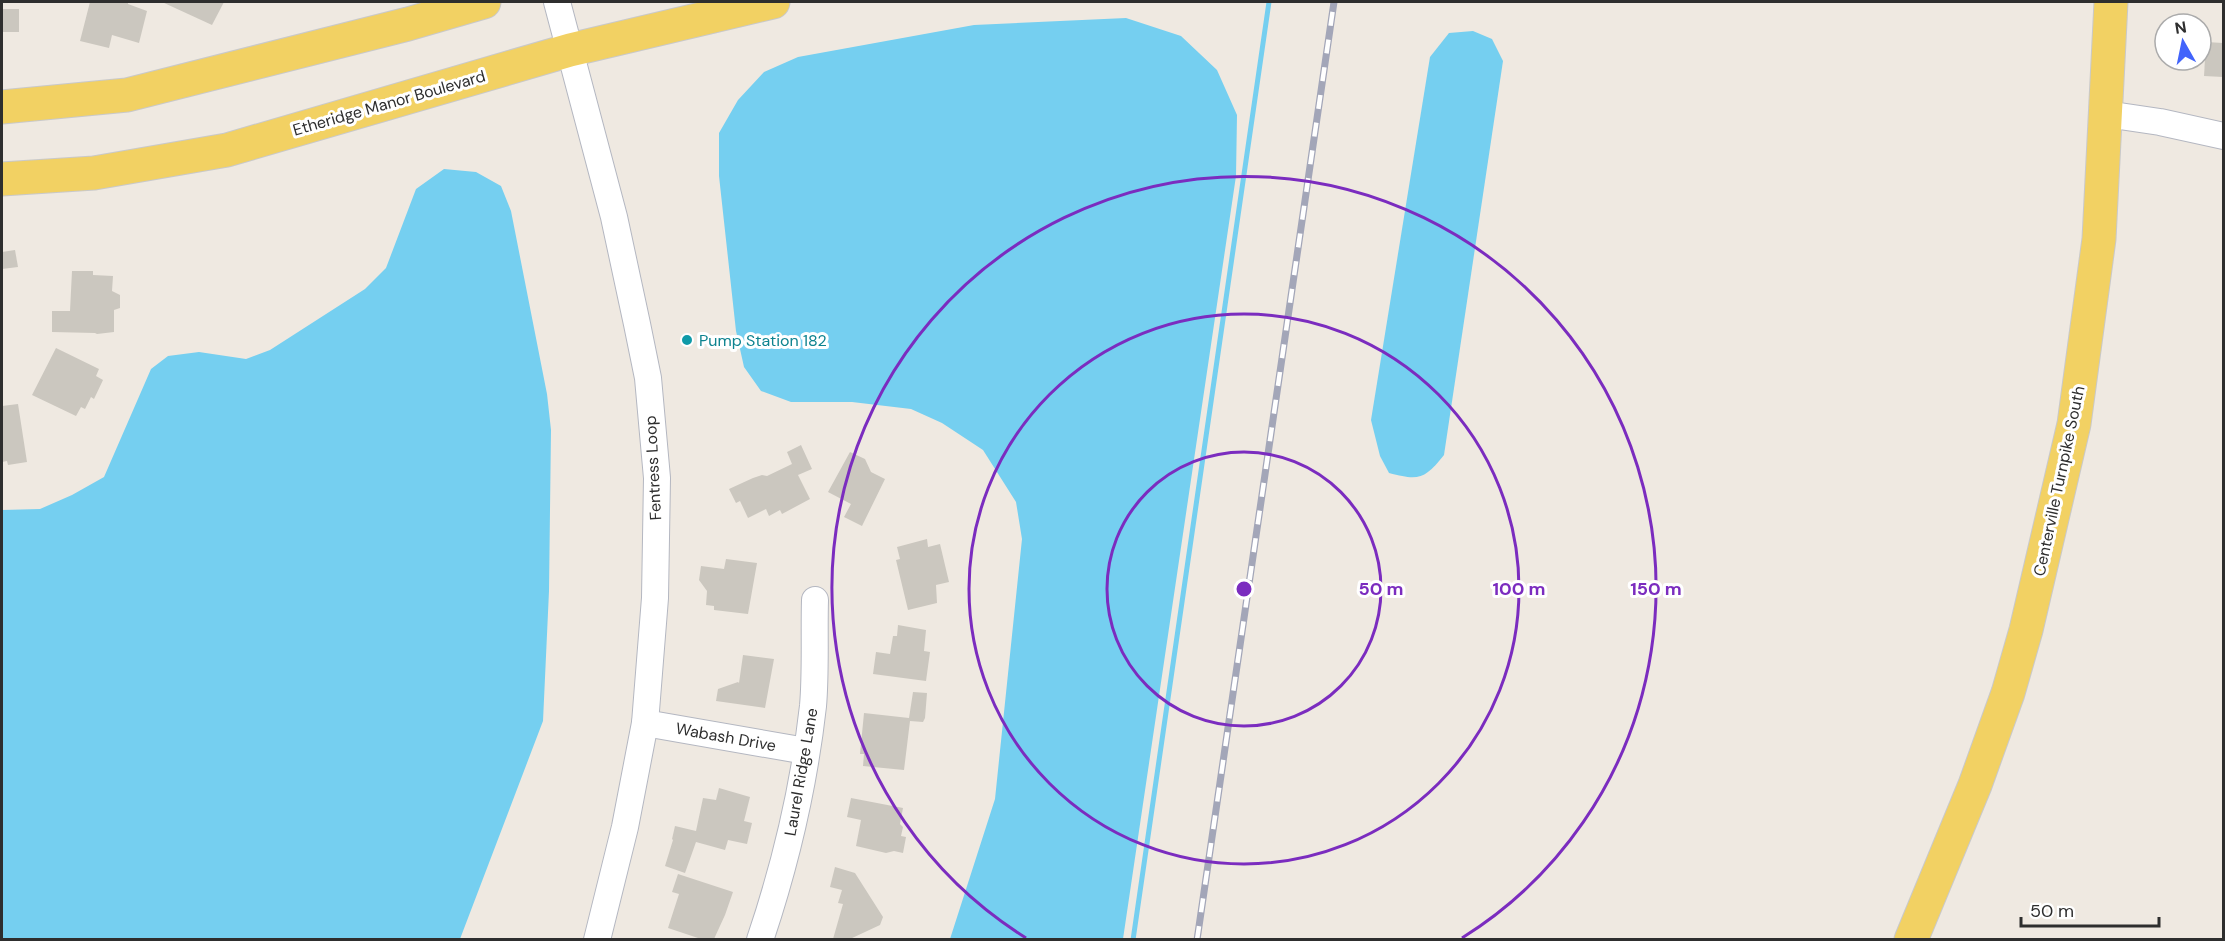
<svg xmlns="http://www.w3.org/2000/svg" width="2225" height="941" font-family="'DM Sans',sans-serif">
<rect width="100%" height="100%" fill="#efe9e1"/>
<g fill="#75cff0">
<path d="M1126,18L1181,36L1217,70L1237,115L1236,176L1123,939H950L995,799L1022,539L1016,502L983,450L942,423L911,409L852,402H791L761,391L744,367L736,331L719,176V133L738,100L764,72L798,57L974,25Z"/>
<path d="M1473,31L1492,39L1503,61L1444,455C1425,479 1419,481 1389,473L1380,456L1371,420L1430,57L1449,33Z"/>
<path d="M444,169L476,172L501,186L511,211L547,394L551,430L549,591L543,721L460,939H2V510L40,509L72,495L104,477L151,369L168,356L199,352L246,359L270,350L365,289L386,268L416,189Z"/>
</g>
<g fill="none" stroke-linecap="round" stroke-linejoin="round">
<path stroke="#75cff0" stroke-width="5" d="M1133,940L1269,2"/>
</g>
<g fill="#cbc7bf">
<path d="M90,2H128V4L147,11L139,43L112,35L109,48L80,41Z"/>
<path d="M162,2H224L212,25Z"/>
<rect x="2" y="9" width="17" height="23"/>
<path d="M2206,42L2223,43V77L2204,76Z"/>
<path d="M15,250L18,267L2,269V252Z"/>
<path d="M72,271H93V275L113,276L112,291L120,295V308L114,310V332L97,334L95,333L52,332V311H70Z"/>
<path d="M56,348L99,369L96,376L103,380L94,399L91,397L85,409L81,407L76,416L32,395Z"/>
<path d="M18,404L27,462L8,465L7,461L2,462V406Z"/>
<path d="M801,445L812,469L798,475L810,499L782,514L780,510L769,516L766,509L748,518L740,501L736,503L729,489L753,478L762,475L767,476L792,464L787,452Z"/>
<path d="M850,452L865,459L871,472L885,479L862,526L844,517L851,504L828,492Z"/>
<path d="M927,539L928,547L940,544L949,582L936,585L937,603L908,610L896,560L900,559L897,547Z"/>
<path d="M726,559L757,563L748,614L714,610V606L706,605L707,591L699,580L701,566L724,569Z"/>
<path d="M898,625L926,630L924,651L930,652L926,681L873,674L876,652L890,654L893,636H897Z"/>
<path d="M743,655L774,659L765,708L716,701L718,689L738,682L739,683Z"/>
<path d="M913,692L927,693L925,718L923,722L910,721L904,770L863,766L864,754H860L864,713L909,718Z"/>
<path d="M719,788L750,797L744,821L752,823L747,844L728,840L725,850L696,842L685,873L665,866L673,840L672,839L675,826L696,831L703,798L716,800Z"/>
<path d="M851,798L903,808L900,824L903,827L901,836L906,837L903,853L894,851L886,853L856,846L861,820L847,817Z"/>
<path d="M835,867L855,873L883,917L880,925L850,939H833L843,904L838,903L842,890L830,887Z"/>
<path d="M678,874L733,892L725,915L714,939H701L668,928L679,894L672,892Z"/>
</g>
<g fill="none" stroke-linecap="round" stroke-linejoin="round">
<g stroke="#b4b7c1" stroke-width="28">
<g id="minor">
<path d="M557,2L614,217L637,324L648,378L657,478L655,598L645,723L625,827L597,940"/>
<path d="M2106,114L2160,122L2224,136"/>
<path d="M645,723L806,751"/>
<path d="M760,940C786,863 804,786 813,706C816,672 814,635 815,600"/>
</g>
</g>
<g stroke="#c9c9c9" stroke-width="35">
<g id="major">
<path d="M2,107L127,95L408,24L484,2"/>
<path d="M2,179L94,173L227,150L570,50L773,2"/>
<path d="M1911,940L1975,785L2008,693L2026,630L2074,424L2099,239L2111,2"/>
</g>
</g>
<use href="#minor" stroke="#fff" stroke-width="26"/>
<use href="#major" stroke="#f2d163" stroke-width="33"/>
<g stroke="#a3a6b8" stroke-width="7">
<path id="rail" d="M1197,940L1334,2"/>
</g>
<use href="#rail" stroke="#fff" stroke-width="4.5" stroke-dasharray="14" stroke-linecap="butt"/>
</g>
<g fill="none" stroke="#7b2cbf" stroke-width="3">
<circle cx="1244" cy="589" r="137"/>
<circle cx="1244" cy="589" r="275"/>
<path d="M1026 938A412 412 0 1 1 1462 938"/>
</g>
<circle fill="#0f9aa8" stroke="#fff" stroke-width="2" cx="687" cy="340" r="6"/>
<g text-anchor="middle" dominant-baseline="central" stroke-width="6" stroke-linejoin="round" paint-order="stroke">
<g font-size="16" fill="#2e2e2e" stroke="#fff">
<text transform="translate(389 103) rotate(-16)">Etheridge Manor Boulevard</text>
<text transform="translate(653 468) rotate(-93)">Fentress Loop</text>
<text transform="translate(2059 481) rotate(-78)">Centerville Turnpike South</text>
<text transform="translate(726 737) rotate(10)">Wabash Drive</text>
<text transform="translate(801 772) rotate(-80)">Laurel Ridge Lane</text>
</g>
<g font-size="16" fill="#0d838f" stroke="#fff" text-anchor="start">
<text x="699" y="340">Pump Station 182</text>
</g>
</g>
<circle cx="1244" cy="589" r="9" fill="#7b2cbf" stroke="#fff" stroke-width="3"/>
<g font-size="18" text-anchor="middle" font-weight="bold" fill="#7b2cbf" stroke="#fff" stroke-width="6" stroke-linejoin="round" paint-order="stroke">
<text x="1381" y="595">50 m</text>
<text x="1519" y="595">100 m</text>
<text x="1656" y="595">150 m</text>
</g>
<rect width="2225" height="941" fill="none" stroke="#2e2e2e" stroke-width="6"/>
<g transform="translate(2183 42) rotate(351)"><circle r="28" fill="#ffffff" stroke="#ababab" stroke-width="1.5"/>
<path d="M0-4.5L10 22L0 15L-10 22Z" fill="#4264fb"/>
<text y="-9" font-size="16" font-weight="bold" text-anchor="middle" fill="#2e2e2e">N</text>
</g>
<path d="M2021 917v9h138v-9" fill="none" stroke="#2e2e2e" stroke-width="3"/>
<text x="2030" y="917" font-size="18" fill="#2e2e2e" stroke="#ffffff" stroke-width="4.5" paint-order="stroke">50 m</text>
</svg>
